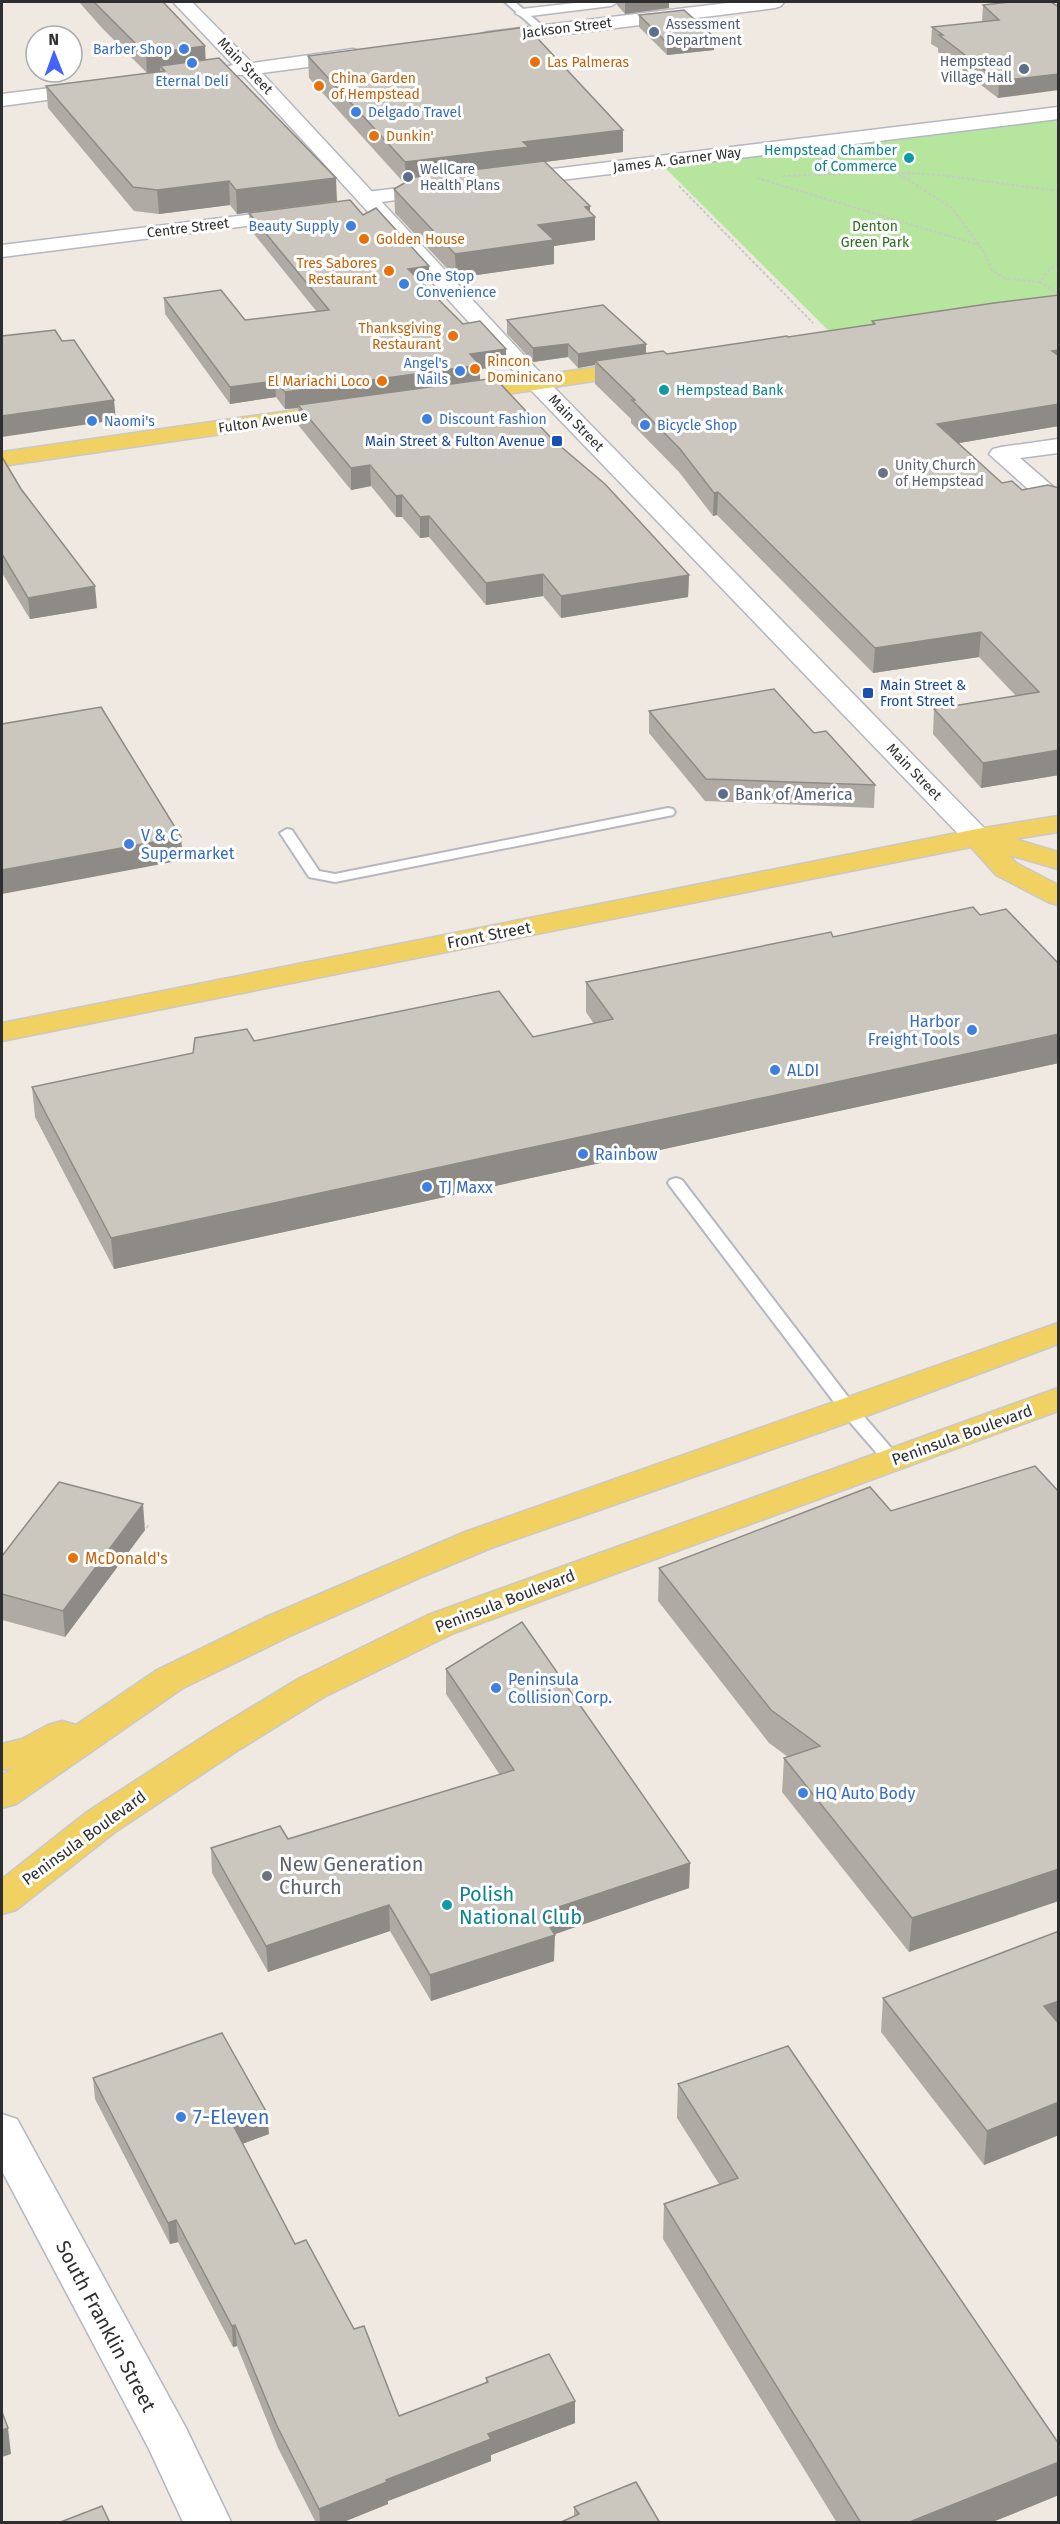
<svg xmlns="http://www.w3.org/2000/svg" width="1060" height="2524" font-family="'Fira Sans',sans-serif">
<rect width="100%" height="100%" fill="#efe9e1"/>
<path fill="#b6e59e" d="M1058,113V305L836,338L660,163Z"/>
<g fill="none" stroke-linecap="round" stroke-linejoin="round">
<g stroke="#b4b7c1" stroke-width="4">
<g id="service">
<path d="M505,2H515L546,29V33H540Z"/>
<path d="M668,808L673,809L675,812L673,815L335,882L309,877L280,833L287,829L292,830L319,871L335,874Z"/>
<path d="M676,1178L682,1180L855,1406L899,1457L902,1461L899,1465H887L843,1414L670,1186L668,1183L670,1180Z"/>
</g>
</g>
<g stroke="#b4b7c1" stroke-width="3">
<path id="pedestrian" d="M583,2H618L611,6L522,17L515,13L522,9Z"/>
</g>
<g stroke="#b4b7c1" stroke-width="3">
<g id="minor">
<path d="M1058,107V119L512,186L505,184L502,180L505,176L512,174Z"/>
<path d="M440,183L447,185L450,189L447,193L367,204L360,202L357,198L360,194L367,192Z"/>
<path d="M295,209L302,211L305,215L302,219L2,257V245Z"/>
<path d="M1058,439V453L1020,458L1058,491V510L1049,508L989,454L993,449L1001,447Z"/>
</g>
</g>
<g stroke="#b4b7c1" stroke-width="3">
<g id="tertiary">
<path d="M173,2H192L252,63L353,49L360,51L362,55L360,59L353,61L262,73L545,378L987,831L991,837L987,843L977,845L967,843L529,388L243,75H225L222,71L225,67L233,65Z"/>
<path d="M735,2H784L781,6L775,8L488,44L481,42L479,38L481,34L488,32Z"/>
<path d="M91,83L98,85L101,89L98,93L2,106V94Z"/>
</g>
</g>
<g stroke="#b4b7c1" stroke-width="3">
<path id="secondary" d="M2,2114L17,2119L186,2428L231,2522H183L149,2449L2,2171Z"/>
</g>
<g stroke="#c9c9c9" stroke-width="3">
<g id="primary">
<path d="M638,361L646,363L649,368L646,373L461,401L453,399L450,394L453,389L461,387Z"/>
<path d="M344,403L352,405L356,410L352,415L2,466V452Z"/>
<path d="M1058,816V832L1015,839L1058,852V869L1009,855L1016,863L1058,885V905L1048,902L996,875L971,847L2,1041V1023L977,829Z"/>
<path d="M1058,1323V1344L861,1418L491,1548L424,1576L290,1636L183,1688L16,1804L2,1808V1775L13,1768L2,1770V1744L22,1739L48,1725L62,1721L76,1725L157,1670L264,1618L465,1532Z"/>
<path d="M1058,1388V1411L454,1633L324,1697L237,1751L115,1832L16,1910L2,1914V1879L87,1812L209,1733L298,1679L428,1615Z"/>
</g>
</g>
<g stroke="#c9c9c9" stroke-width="2" stroke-dasharray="3 2" stroke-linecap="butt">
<path d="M842,169L940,175L1058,191"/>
<path d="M899,174L952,208L984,252L992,270L1004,278L1040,282"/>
<path d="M783,176L869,173"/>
<path d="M757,178L979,245"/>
<path d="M679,186L813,323"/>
<path d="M1058,264L1049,270L1040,282L1058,294"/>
</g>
<path stroke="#c9c9c9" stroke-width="4" stroke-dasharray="4.5 3" stroke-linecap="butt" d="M140,1523L148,1527"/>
<use href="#service" fill="#fff" fill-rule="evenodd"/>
<use href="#pedestrian" fill="#fff" fill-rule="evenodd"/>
<use href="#minor" fill="#fff" fill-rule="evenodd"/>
<use href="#tertiary" fill="#fff" fill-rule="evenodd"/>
<use href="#secondary" fill="#fff" fill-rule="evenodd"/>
<use href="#primary" fill="#f2d163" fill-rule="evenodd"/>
</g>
<g fill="#afaba4">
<path d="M79,2H163L206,60L337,201L237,214L230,205L159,214L134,211L48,108L46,86L147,73L102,28Z"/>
<path d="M617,2H669V8L625,14L617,5Z"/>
<path d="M1010,2L998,98L938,52V48L931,44L932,27L983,22L982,21L983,5Z"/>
<path d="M639,15L714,37V50L667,55L639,27Z"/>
<path d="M308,56L623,152L544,162L595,217V240L554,246V264L456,278L395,213L394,189L404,183L309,78Z"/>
<path d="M249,213L363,215L429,266V282L422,283L463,324L506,349V366L480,369V380L553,440L689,575L688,597L561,618L543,596L486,605L429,537L420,538L402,517H396L371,486L351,490L299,426L298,408L285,409L276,397L230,404L165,314L164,298L245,320L317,312L250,229Z"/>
<path d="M1059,295V426L959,443L1002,483L1022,490L1059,488V775L981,788L933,734L934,709L1016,696L979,657L873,673L717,515L713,516L679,472L631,423V419L595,384V365L578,368L568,357L533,362L507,334V320L646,344V354H667L872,325V321Z"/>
<path d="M2,457L21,489L97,608L30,619L2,573Z"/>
<path d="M649,711L875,785L874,808L705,801L649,733Z"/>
<path d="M980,915L1059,964V1063L114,1269L35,1117L32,1087L254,1041L533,1037L594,1024L586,1012V982L833,937Z"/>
<path d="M1035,1466L909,1952L782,1792L784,1758L788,1757L769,1743L658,1601L659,1568L891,1511Z"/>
<path d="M145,1530L65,1637L2,1620V1556Z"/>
<path d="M446,1669L690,1863L689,1888L554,1934V1961L431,2001L390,1931L268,1972L212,1873L211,1848L288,1839L500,1775L446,1694Z"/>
<path d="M1059,1931V2135L984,2165L881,2032L883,1998Z"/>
<path d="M93,2078L269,2134L242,2144L295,2244L399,2416L486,2383V2378L575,2401V2423L491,2455V2461L388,2501V2504L341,2523H316L278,2448L237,2346L233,2347L178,2242L170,2244L95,2099Z"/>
<path d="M678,2084L1059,2444V2495L990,2523H837L663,2239L664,2204L719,2184L677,2118Z"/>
<path d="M574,2507L660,2523L574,2516Z"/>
</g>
<g fill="#8e8b86">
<path d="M625,2H669V8L625,14Z"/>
<path d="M714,37V50L667,55V43Z"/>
<path d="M205,46L206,66H160V72L147,74L146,54Z"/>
<path d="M1059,74V90L998,98L999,81Z"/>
<path d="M623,130V152L529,164L406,185L405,162L523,142Z"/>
<path d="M336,178L337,201L237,214L236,190Z"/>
<path d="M229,181L230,205L159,214L157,190Z"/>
<path d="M590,206V218L595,217V240L554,246V264L456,278L455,254L538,225L585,207Z"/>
<path d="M429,266V282L409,285L408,269Z"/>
<path d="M568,344V357L533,362V348Z"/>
<path d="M646,344V357L595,361V365L578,368V354Z"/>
<path d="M506,349V366L480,369V382L298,405V408L285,409V392L470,354Z"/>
<path d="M1059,350V372L1052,351Z"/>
<path d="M275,381L276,397L230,404V387Z"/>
<path d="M114,400L116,420L2,437V416Z"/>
<path d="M1059,404V426L936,447L937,424Z"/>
<path d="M370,465L371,486L351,490V468Z"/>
<path d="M718,492L717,515L713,516L714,493Z"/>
<path d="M402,495V517H396V496Z"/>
<path d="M429,516V537L420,538V517Z"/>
<path d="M543,574V596L486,605V583Z"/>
<path d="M689,575L688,597L561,618V596Z"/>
<path d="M95,586L97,608L30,619L28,598Z"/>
<path d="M981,632L979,657L873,673L875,648Z"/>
<path d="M1059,750V775L981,788L983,763Z"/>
<path d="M181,837L183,860L2,894V870Z"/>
<path d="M1059,1034V1063L114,1269L111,1238Z"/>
<path d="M143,1504L145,1530L65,1637L63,1611Z"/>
<path d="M690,1863L689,1888L541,1939V1913Z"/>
<path d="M1059,1869V1901L909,1952L912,1918Z"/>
<path d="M389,1905L390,1931L268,1972L266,1946Z"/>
<path d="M555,1935L554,1961L431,2001L430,1975Z"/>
<path d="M1059,2001V2033L1044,2006Z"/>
<path d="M1059,2102V2135L984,2165L987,2131Z"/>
<path d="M267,2113L269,2134L234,2147L233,2125Z"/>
<path d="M176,2220L178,2242L170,2244L168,2223Z"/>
<path d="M235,2325L237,2346L233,2347L232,2326Z"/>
<path d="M575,2401V2423L491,2455V2461L388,2501V2504L341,2523H320L319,2509L488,2434Z"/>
<path d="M8,2428L11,2454L2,2457V2430Z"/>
<path d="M1059,2462V2495L990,2523H907Z"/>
</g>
<g fill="#cbc7bf" stroke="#8e8b86" stroke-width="1.5">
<path d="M94,2H163L205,46L146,54Z"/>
<path d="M1010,2H1051L1059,7V74L999,81L939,35H943L932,27L999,20L983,5Z"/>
<path d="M684,10L714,37L667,43L639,15Z"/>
<path d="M527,27L623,130L523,142L529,147L405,162L308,56Z"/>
<path d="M219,58L336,178L236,190L229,181L157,190L133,187L46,86L165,71L160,66Z"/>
<path d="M544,161L590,206L585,207L595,217L538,225L554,240L455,254L394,189L415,177Z"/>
<path d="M350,200L363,215L376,208L429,266L408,269L463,324L480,321L506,349L470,354L480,365L285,392L275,381L230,387L164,298L221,290L245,320L329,310L249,213Z"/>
<path d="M1059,295V350L1052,351L1059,356V404L937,424L1002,483L1012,481L1022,490L1048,485L1059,488V750L983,763L934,709L1039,692L981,632L875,648L718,492L714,493L680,449L632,400H635L595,361L663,351L667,354L787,336L788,337L875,324L872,321L994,303Z"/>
<path d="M603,305L646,344L578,354L568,344L533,348L507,320Z"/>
<path d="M55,330L62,341L74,340L114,400L2,416V336Z"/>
<path d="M495,378L553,440L605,484L689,575L561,596L543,574L486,583L429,516L420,517L402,495L396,496L370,465L351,468L298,405Z"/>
<path d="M2,457L21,489L95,586L28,598L2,554Z"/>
<path d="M774,689L814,733L826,731L875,785L706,779L649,711Z"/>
<path d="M101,707L181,837L2,870V724Z"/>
<path d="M973,907L980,915L1006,909L1059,964V1034L111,1238L32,1087L193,1053L195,1038L247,1029L254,1041L499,991L533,1037L613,1019L586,982L831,932L833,937Z"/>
<path d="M1035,1466L1059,1492V1869L912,1918L784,1758L820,1746L771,1710L659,1568L870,1487L891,1511Z"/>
<path d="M59,1482L143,1504L63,1611L2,1594V1556Z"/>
<path d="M522,1622L690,1863L541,1913L555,1935L430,1975L389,1905L266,1946L211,1848L280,1826L288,1839L514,1770L446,1669Z"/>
<path d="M1059,1931V2001L1044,2006L1059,2024V2102L987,2131L883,1998Z"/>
<path d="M222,2033L267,2113L233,2125L295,2244L306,2240L354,2329L364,2326L399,2416L488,2382L486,2378L549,2354L575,2401L488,2434L491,2439L386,2480L387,2482L319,2509L277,2426L235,2325L232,2326L176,2220L168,2223L93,2078Z"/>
<path d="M788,2046L1059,2444V2462L907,2523H861L664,2204L738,2178L678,2084Z"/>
<path d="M2,2412L8,2428L2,2430Z"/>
<path d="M636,2482L660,2523H559L579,2514L574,2507Z"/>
<path d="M102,2506L110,2523H58Z"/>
</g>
<g fill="#5c6f8a" stroke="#fff" stroke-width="2">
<circle cx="654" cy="32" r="6"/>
<circle cx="1024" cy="69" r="6"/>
<circle cx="408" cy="177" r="6"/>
<circle cx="723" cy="794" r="6"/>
</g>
<g fill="#3f7fe0" stroke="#fff" stroke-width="2">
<circle cx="184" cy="49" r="6"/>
<circle cx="192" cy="63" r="6"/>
<circle cx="356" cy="112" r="6"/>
<circle cx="351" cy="226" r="6"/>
<circle cx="404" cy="284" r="6"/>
<circle cx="460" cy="371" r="6"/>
<circle cx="427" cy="419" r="6"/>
<circle cx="92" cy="421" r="6"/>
<circle cx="645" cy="425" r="6"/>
<circle cx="129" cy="844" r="6"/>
<circle cx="972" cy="1030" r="6"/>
<circle cx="775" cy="1070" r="6"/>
<circle cx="583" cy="1154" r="6"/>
<circle cx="427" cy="1187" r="6"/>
<circle cx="496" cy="1688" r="6"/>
<circle cx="803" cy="1793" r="6"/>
<circle cx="181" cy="2117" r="6"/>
</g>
<g fill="#e8710a" stroke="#fff" stroke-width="2">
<circle cx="535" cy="62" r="6"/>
<circle cx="319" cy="86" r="6"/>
<circle cx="374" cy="136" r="6"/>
<circle cx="364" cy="239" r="6"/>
<circle cx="389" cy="271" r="6"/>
<circle cx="453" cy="336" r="6"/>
<circle cx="475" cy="369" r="6"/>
<circle cx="382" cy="381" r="6"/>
<circle cx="73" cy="1558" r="6"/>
</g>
<g fill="#0f9aa8" stroke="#fff" stroke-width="2">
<circle cx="909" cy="158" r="6"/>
<circle cx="664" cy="390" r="6"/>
<circle cx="447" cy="1905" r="6"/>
</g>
<g fill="#1a4fb4" stroke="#fff" stroke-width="2">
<rect x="551" y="435" width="12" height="12" rx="3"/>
<rect x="862" y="687" width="12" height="12" rx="3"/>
</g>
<g fill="#6b7280" stroke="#fff" stroke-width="2">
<circle cx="883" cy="473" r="6"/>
<circle cx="267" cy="1876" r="6"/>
</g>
<g text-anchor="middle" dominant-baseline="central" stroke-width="6" stroke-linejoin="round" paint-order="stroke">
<g font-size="14" fill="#4e5e75" stroke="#fff" text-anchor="start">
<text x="666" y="24">Assessment<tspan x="666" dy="16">Department</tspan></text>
<text x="1012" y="61" text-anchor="end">Hempstead<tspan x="1012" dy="16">Village Hall</tspan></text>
<text x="420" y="169">WellCare<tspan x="420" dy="16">Health Plans</tspan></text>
</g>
<g font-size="14" fill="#2e2e2e" stroke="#fff">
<text transform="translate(567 28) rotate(-7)">Jackson Street</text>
<text transform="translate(245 66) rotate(46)">Main Street</text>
<text transform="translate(677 160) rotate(-7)">James A. Garner Way</text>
<text transform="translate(188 228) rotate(-7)">Centre Street</text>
<text transform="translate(263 422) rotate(-8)">Fulton Avenue</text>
<text transform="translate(576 423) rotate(46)">Main Street</text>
<text transform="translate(914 772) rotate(46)">Main Street</text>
</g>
<g font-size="14" fill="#366cbe" stroke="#fff" text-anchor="start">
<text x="172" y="49" text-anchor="end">Barber Shop</text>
<text x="192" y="81" text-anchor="middle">Eternal Deli</text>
<text x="368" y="112">Delgado Travel</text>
<text x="339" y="226" text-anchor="end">Beauty Supply</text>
<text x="416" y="276">One Stop<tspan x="416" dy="16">Convenience</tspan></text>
<text x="448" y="363" text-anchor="end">Angel's<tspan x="448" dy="16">Nails</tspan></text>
<text x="439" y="419">Discount Fashion</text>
<text x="104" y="421">Naomi's</text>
<text x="657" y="425">Bicycle Shop</text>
</g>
<g font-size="14" fill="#c56008" stroke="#fff" text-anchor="start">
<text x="547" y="62">Las Palmeras</text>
<text x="331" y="78">China Garden<tspan x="331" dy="16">of Hempstead</tspan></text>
<text x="386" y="136">Dunkin'</text>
<text x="376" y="239">Golden House</text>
<text x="377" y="263" text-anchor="end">Tres Sabores<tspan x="377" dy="16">Restaurant</tspan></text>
<text x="441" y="328" text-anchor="end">Thanksgiving<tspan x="441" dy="16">Restaurant</tspan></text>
<text x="487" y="361">Rincon<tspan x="487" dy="16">Dominicano</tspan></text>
<text x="370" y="381" text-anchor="end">El Mariachi Loco</text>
</g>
<g font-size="14" fill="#0d838f" stroke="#fff" text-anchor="end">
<text x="897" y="150">Hempstead Chamber<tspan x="897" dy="16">of Commerce</tspan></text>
<text x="676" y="390" text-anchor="start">Hempstead Bank</text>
</g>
<g font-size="14" fill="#2c6e1b" stroke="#fff">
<text x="875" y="226">Denton<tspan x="875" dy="16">Green Park</tspan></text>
</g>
<g font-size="14" fill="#164399" stroke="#fff" text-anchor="end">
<text x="545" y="441">Main Street &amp; Fulton Avenue</text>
<text x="880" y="685" text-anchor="start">Main Street &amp;<tspan x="880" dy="16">Front Street</tspan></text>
</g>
<g font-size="14" fill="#5b616d" stroke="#fff" text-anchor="start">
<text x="895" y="465">Unity Church<tspan x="895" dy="16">of Hempstead</tspan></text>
</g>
<g font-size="16" fill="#4e5e75" stroke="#fff" text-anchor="start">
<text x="735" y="794">Bank of America</text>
</g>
<g font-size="16" fill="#366cbe" stroke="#fff" text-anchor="start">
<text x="141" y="835">V &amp; C<tspan x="141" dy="18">Supermarket</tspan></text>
<text x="960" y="1021" text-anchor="end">Harbor<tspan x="960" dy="18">Freight Tools</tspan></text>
<text x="787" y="1070">ALDI</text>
<text x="595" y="1154">Rainbow</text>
<text x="439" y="1187">TJ Maxx</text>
<text x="508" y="1679">Peninsula<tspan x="508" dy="18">Collision Corp.</tspan></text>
<text x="815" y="1793">HQ Auto Body</text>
</g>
<g font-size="16" fill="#2e2e2e" stroke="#fff">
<text transform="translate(489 935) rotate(-11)">Front Street</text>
<text transform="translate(962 1435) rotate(-20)">Peninsula Boulevard</text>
<text transform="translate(505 1601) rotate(-21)">Peninsula Boulevard</text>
<text transform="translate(84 1838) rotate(-36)">Peninsula Boulevard</text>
</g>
<g font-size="16" fill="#c56008" stroke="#fff" text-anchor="start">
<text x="85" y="1558">McDonald's</text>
</g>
<g font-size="20" fill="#5b616d" stroke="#fff" text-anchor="start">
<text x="279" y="1864">New Generation<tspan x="279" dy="23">Church</tspan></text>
</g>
<g font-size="20" fill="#0d838f" stroke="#fff" text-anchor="start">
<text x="459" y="1894">Polish<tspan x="459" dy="23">National Club</tspan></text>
</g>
<g font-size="20" fill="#366cbe" stroke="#fff" text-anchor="start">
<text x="193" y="2117">7-Eleven</text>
</g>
<g font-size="20" fill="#2e2e2e" stroke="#fff">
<text transform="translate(106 2326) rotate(62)">South Franklin Street</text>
</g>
</g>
<rect width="1060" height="2524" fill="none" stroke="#2e2e2e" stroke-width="6"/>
<g transform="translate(54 54) rotate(359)"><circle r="28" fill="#ffffff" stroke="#ababab" stroke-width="1.5"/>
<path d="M0-4.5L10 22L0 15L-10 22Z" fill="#4264fb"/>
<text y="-9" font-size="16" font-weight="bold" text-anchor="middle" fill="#2e2e2e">N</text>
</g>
</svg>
